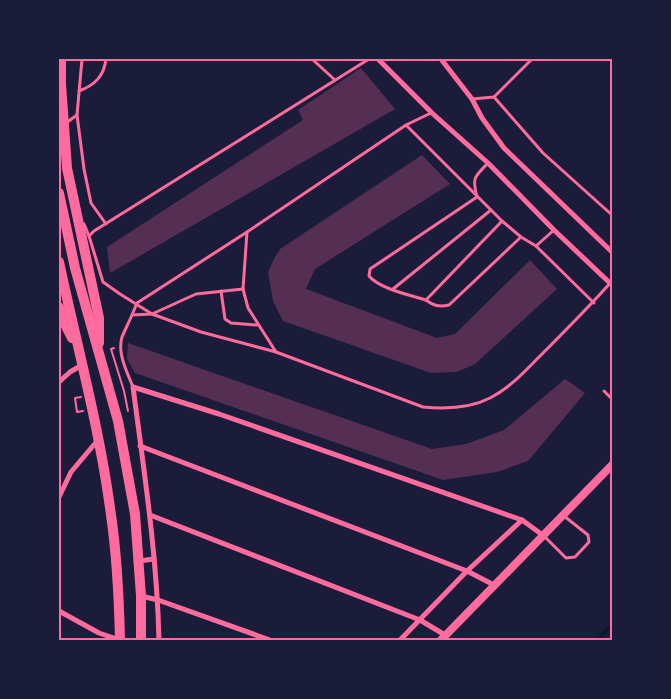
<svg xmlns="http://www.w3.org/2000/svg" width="671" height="699" font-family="'Source Serif 4',serif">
<rect width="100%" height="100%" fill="#1b1b3a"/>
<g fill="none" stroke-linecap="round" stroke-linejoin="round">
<path stroke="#12122b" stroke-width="3" d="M598,640L612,624"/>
</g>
<g fill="#542f53">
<path d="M361,68L395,109L110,273L107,247L303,120L298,110Z"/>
<path d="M422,155L450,184L315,269L306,289L437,338L455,334L530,260L557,289L475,364L457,372L431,373L283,321L273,301L268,272L274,259L280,249Z"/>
<path d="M128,343L432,449L466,444L504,430L565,379L585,393L528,461L497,472L443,480L135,373L127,359Z"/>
</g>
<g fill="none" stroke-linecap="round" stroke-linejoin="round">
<g stroke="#ff6b9d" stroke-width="2">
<path d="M114,348L111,349L124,391L128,411"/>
<path d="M81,397L75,398L77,412L83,411"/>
</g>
<g stroke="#ff6b9d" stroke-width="3">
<path d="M82,59L77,115L84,169L91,203L106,224"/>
<path d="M312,59L335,80"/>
<path d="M79,91C95,85 104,76 106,59"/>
<path d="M494,97L543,153L612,215"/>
<path d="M472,99L494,97L532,59"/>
<path d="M66,123L77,115"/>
<path d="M406,125L502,221L521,237L536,246L594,303"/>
<path d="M488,163C474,177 472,178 477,197L370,269L369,276C380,289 410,295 426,300L502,221"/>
<path d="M84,224L89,236L103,282L120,294L152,314L201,332L276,352L423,407C445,409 469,409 490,398C510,388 525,371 540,356C565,331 589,307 612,281"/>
<path d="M89,236L94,231L369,59"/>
<path d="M536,246L554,230"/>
<path d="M393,289L491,210"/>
<path d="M221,291L225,319L231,323L257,325"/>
<path d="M426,300C434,306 439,307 449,305L521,237"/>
<path d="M132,315L137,303L247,232"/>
<path d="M276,352L248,308L243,289L247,232L406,125L431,113"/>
<path d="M133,387C127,372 117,353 122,337C125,330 129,322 132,315L152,314L196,294L243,289"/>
<path d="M604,391L612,399"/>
<path d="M544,536L566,558L575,557L589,542L588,535L564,516"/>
</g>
<g stroke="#ff6b9d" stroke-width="5">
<path d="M378,59L432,113L488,163L554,230L612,285"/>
<path d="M441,59L472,99L482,118L504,148L612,252"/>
<path d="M59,382L70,372L82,365"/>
<path d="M140,446L467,571L494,585"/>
<path d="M59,497L71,472L98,440"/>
<path d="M150,515L420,620L445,635"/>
<path d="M139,561L154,559"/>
<path d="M141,596L158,600L270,640"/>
<path d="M59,611L99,633L120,640"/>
<path d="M159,640C157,555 144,471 133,387L219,414L522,520L544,536"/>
<path d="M400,640L467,571L522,520"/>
</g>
<path stroke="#ff6b9d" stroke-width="8" d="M441,640L612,465"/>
<g stroke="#ff6b9d" stroke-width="10">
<path d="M61,59V84L67,168L99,318V343"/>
<path d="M59,193L75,268L118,421L135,514L141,596V640"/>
<path d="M59,262C77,346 100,430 111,515C117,556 119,598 120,640"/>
<path d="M59,307L62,318L72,338"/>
</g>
</g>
<rect width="671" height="699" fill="none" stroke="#1b1b3a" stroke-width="120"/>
<rect x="60" y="60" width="551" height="579" fill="none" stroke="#ff6b9d" stroke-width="2"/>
</svg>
